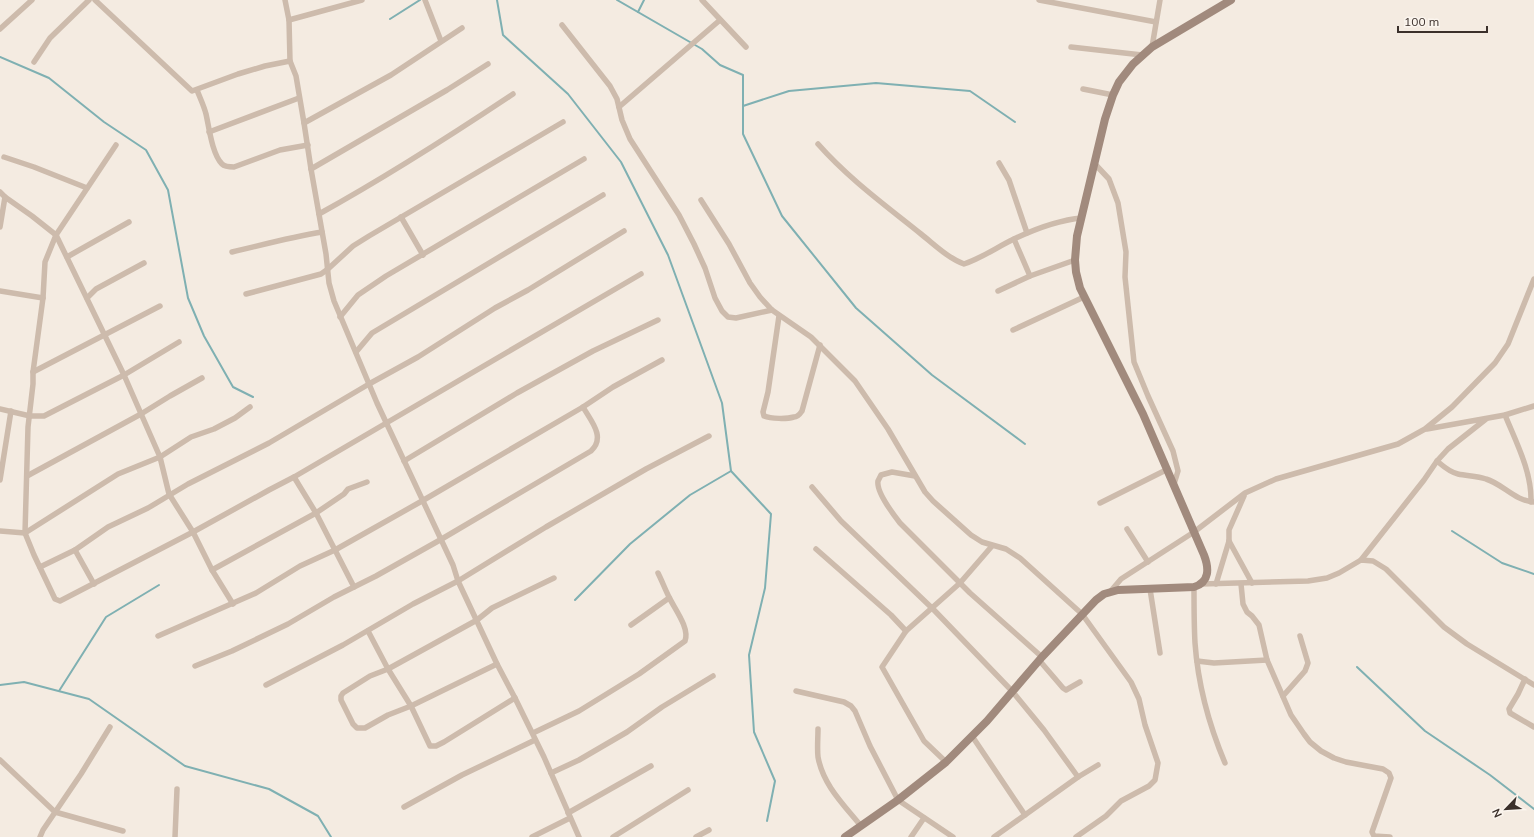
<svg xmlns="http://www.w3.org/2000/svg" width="1534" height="837" font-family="Mulish,sans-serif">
<rect width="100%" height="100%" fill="#f4ebe1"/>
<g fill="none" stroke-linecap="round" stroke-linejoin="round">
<g stroke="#7fb0b2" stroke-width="2">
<path d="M497,0L503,35L568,94L621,162L668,255L698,337L722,403L731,471L771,514L765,588L749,655L754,732L775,781L767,821"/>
<path d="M617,0L702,49L720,65L743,75V134L782,216L856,308L932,375L1025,444"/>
<path d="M638,12L644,0"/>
<path d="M390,19L420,0"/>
<path d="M0,57L49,78L104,122L146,150L168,190L188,298L204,336L233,387L253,397"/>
<path d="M743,106L789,91L876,83L970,91L1015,122"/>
<path d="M1452,531L1502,563L1534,574"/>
<path d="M575,600L630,544L690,495L731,471"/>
<path d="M1357,667L1425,731L1490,775L1534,809"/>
<path d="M0,685L24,682L89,699L185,766L269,789L318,816L331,837"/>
<path d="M59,691L106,617L159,585"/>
</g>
<g stroke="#cdbbac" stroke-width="5.5">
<path d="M95,0L192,91L238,74L265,66L290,61"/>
<path d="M285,0L289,20L290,61L296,76L304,123L311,169L326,254L329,283L334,301L377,403L453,565L458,581L497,664L515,698L544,757L579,837"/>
<path d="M425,0L441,41"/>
<path d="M702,0L746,47"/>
<path d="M1039,0L1156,22"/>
<path d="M289,20L362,0"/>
<path d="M562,25L610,86L617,99L622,120L630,139L679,215L694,244L705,268L715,298L722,311L728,317L736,318L772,310"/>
<path d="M0,29L32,0"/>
<path d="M1071,47L1142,55"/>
<path d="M1152,47L1160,0"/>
<path d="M34,62L50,38L89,0"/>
<path d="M1083,89L1113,95"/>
<path d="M197,90C200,98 204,106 206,114C209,127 212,154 222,164C225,167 230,167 234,167L280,150L308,145"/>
<path d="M619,107L720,20"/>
<path d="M304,123L391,75L462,28"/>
<path d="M209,132L299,98"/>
<path d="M818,144C849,179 885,205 921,234C935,245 948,258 964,264C982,258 997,247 1014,239C1035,229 1058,220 1082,218"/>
<path d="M116,145L56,235L45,262L43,298L33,372V384L28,427L25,533L34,555L55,599L60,601L193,532L269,490L294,477L641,274"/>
<path d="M4,157L34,167L87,188"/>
<path d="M999,163L1009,180L1027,233"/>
<path d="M1094,163L1109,179L1118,203L1126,252L1125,277L1134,362L1148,396L1173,451L1178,471L1174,484"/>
<path d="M311,169L447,90L488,64"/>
<path d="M0,192L5,197L32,216L56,235L124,375L160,457L169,494L193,532L212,570L233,604"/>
<path d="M701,200L729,244L750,283L760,297L772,310L811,337L855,381L888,429L925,492L933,501L971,535L982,542L1006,549L1020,558L1082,614L1131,682L1139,699L1145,725L1158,763L1155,780L1149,786L1121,801L1106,816L1076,837"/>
<path d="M319,214C386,177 450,136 513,94"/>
<path d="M401,217L423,255"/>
<path d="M0,227L5,197"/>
<path d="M1014,239L1030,276"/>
<path d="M232,252C262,245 291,237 322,232"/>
<path d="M67,257L129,222"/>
<path d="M0,291L43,298"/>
<path d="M998,291L1030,276L1075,260"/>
<path d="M246,294L321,274L328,269L353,246L369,236L563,122"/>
<path d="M87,298L96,289L144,263"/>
<path d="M779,316L768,392L763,412L764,416C771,419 787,419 794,417C798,417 800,414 802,411L820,345"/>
<path d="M340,317L358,295L386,276L584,159"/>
<path d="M1013,330L1084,297"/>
<path d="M356,352L372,333L603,195"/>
<path d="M33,372L160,306"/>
<path d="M0,409L30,416H44L124,375L179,342"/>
<path d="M1505,415C1516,442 1532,472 1531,502"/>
<path d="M1427,429L1505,415L1534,406"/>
<path d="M404,461L517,393L593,351L658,320"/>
<path d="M1437,461C1443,466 1449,472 1458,474C1467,476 1477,476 1486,479C1503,484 1515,501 1534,502"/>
<path d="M27,476L141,414L170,396L202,378"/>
<path d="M915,476L892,472L881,475C880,477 879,479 878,481C876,492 893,514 900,523L970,593L1042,657"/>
<path d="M294,477L316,513L354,587"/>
<path d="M0,480L11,411"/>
<path d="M812,487L841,521L933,609L1012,691L1044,730L1078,777"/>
<path d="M1100,503L1168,469"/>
<path d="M1127,529L1148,562"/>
<path d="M0,531L25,533L118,474L160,457L191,437L214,429L235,418L250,407"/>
<path d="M1229,541L1252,583"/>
<path d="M816,549L891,615L906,631"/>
<path d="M75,550L94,584"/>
<path d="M1361,560L1424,480L1437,461L1448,449L1486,419"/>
<path d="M40,567L75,550L108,527L148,508L188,484L269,443L369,384L418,357L495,308L528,290L624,231"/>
<path d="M212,570L316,513L344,494L348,489L367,482"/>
<path d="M1201,584L1308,581L1327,578L1339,573L1361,560L1373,561L1386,569L1444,627L1467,644L1534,685"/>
<path d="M1216,584L1229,541V530L1244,496"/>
<path d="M1241,584L1243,604L1247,612L1252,616L1259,625L1267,660L1291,715L1304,734L1310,742L1321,751L1334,758L1346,762L1383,769L1389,773L1391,778L1372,832L1374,836L1390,837"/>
<path d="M1194,587C1194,606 1194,625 1195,643C1198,685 1209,725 1225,763"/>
<path d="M1150,589L1160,653"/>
<path d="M1110,592L1121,579L1194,532L1245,493L1276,479L1398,444L1425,429L1452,407L1495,363L1508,344L1534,279"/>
<path d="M631,625L669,598"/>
<path d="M368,631L388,669L411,706L430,746H436L444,742L515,698"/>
<path d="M158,636L256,593L300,566L335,550L422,501L583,407L613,387L662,360"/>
<path d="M1039,660L1063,688L1066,690L1080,682"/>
<path d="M1197,661L1214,663L1267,660"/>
<path d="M497,664L411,706L388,715L365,728H357L353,724L341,700V696L343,693L370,676L388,669L477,620L492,608L554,578"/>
<path d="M195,666L232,651L288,624L334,597L376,576L440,540L591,451C606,437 591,421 583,407"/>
<path d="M1525,679L1518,694L1509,709L1510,713L1534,727"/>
<path d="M266,685L343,645L413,604L458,581L546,527L646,469L709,436"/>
<path d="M796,691L844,702L851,706L855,711L870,746L898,800L953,837"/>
<path d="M1283,696L1305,671L1308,663L1300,636"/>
<path d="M818,729C818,738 817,748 818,757C823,785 844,805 861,826"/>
<path d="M533,733L579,711L639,674L685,641C690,628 674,608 669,597C665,589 662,581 658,573"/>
<path d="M972,736L1025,815"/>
<path d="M0,760L55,812L123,831"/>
<path d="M946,762L924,741L882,667L906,631L960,583L992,546"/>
<path d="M551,773L579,760L627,732L662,707L713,676"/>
<path d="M404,807L462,775L535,740"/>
<path d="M568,813L651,766"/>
<path d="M40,837L43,830L81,774L110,727"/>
<path d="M175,837L177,789"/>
<path d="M532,837L570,818"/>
<path d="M613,837L688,790"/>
<path d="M696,837L709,830"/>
<path d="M911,837L924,818"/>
<path d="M994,837L1078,777L1098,765"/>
</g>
<path stroke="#a18a7d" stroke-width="8" d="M845,837L898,800L946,762L987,721L1042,657L1096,600L1104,594L1118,590L1194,587C1210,582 1209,568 1204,555L1143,414L1080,288L1076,272L1075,260L1077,236L1105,119L1113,95L1119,82L1133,64L1152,47L1231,0"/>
</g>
<g transform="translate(1506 809) rotate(245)" stroke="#fbf5ee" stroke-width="3" paint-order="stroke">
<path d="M0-3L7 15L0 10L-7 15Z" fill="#3b302b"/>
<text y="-6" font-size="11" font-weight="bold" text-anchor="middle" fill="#3b302b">N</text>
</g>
<path d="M1398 26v6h89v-6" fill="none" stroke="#3b302b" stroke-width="2"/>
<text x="1404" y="26" font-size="12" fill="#3b302b" stroke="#fbf5ee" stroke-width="3" paint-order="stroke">100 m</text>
</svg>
